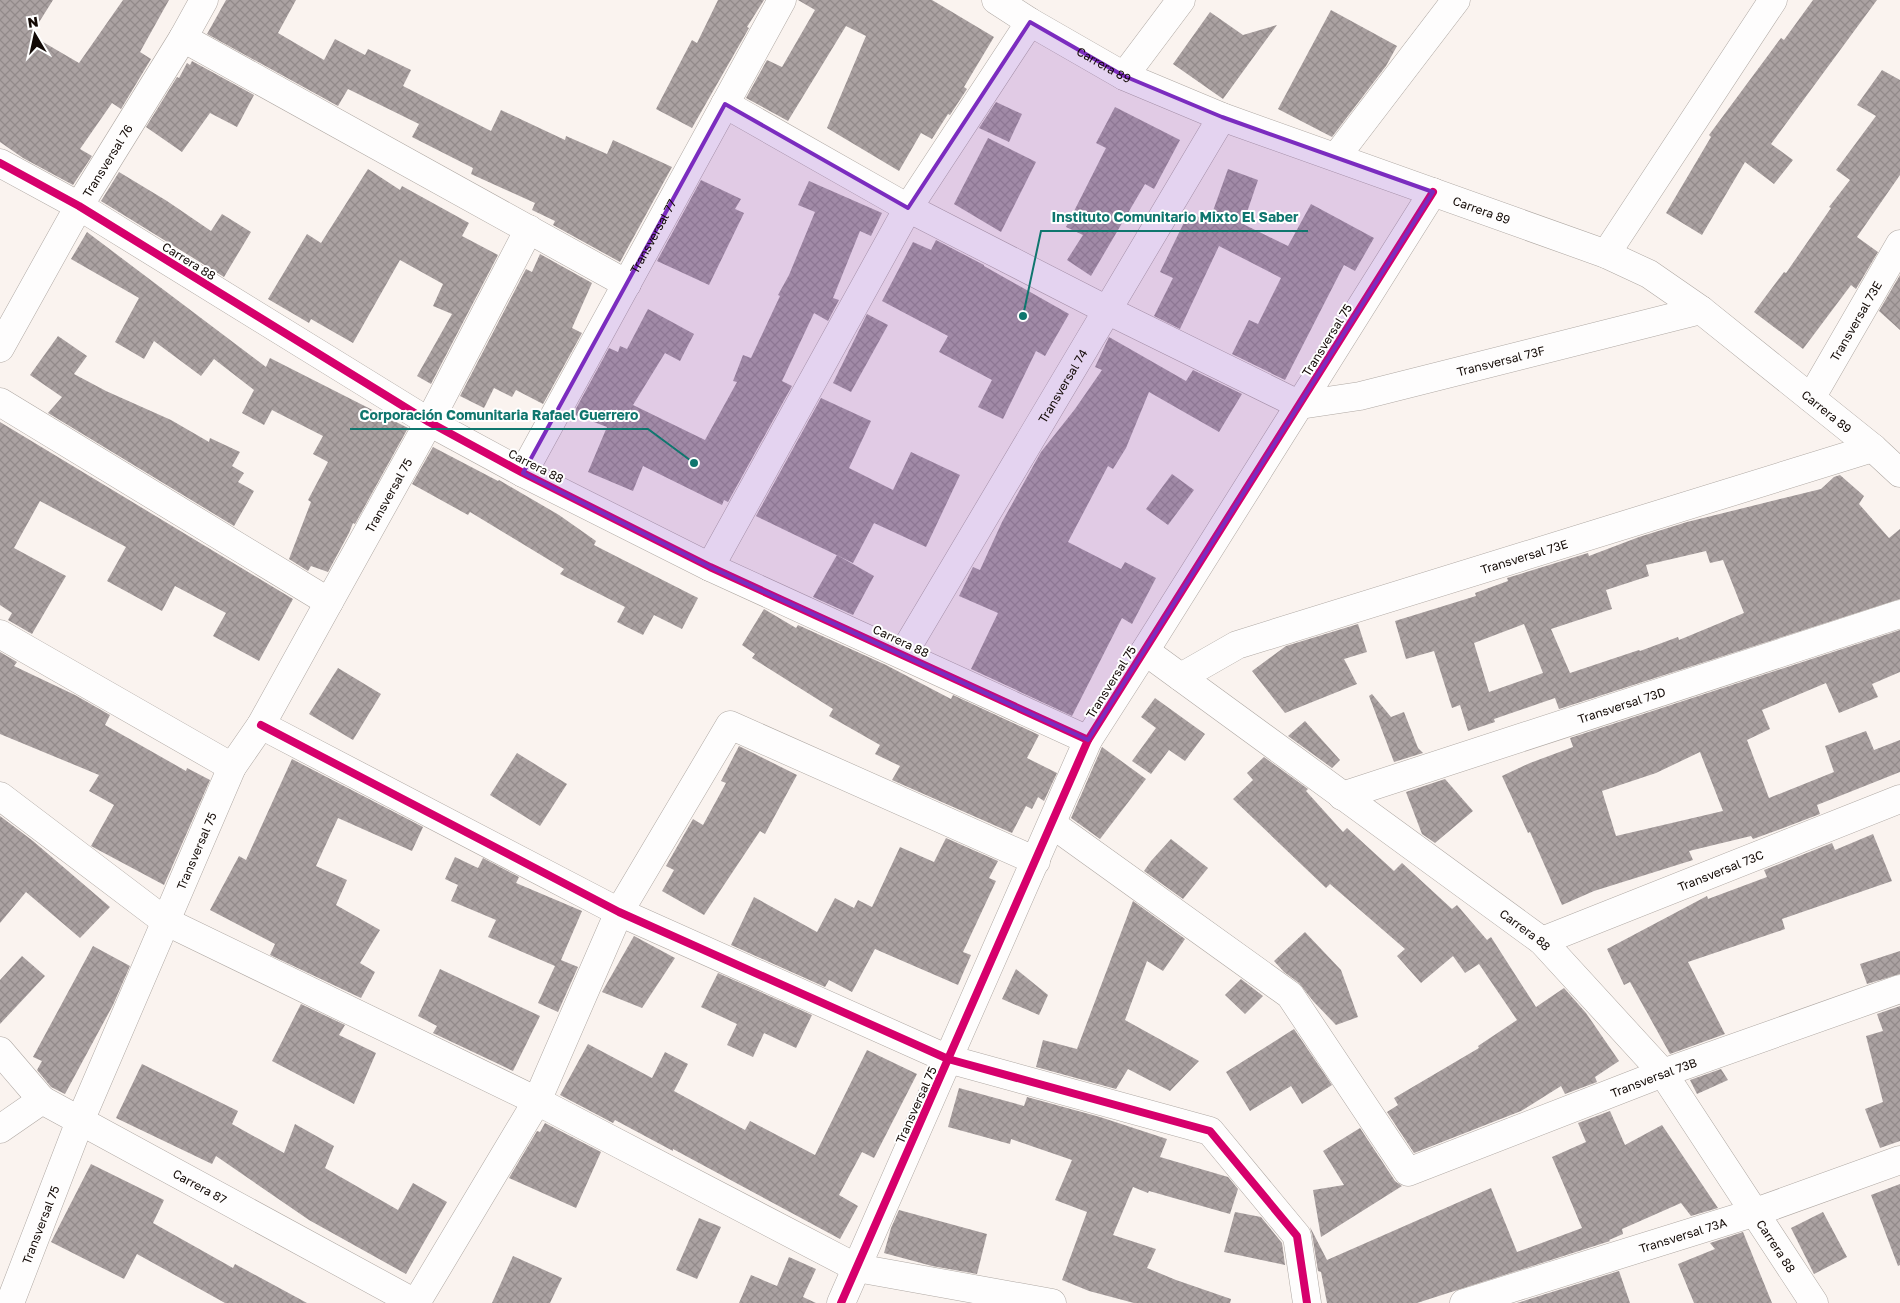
<svg xmlns="http://www.w3.org/2000/svg" width="1900" height="1303" font-family="'Golos Text',sans-serif">
<defs>
<pattern id="building-cross-hatch" width="8" height="8" patternUnits="userSpaceOnUse" patternTransform="scale(1.25)"><rect width="8" height="8" fill="#aba2a2"/><path d="M0 0l8 8M0 8l8-8" fill="none" stroke="#928a8a"/></pattern>
</defs>
<rect width="100%" height="100%" fill="#faf3ef"/>
<g fill="url(#building-cross-hatch)" fill-rule="evenodd">
<path d="M0,0H53L31,35L79,63L123,0H169L140,52L151,59L121,109L112,103L80,149L92,156L73,185L23,158L0,142Z"/>
<path d="M226,0H296L278,33L324,60L335,39L365,55L368,49L411,70L403,86L491,131L501,110L565,140L566,136L607,154L613,140L672,167L620,262L553,225L555,221L532,210L535,203L471,174L473,168L412,137L419,124L348,89L338,106L207,34Z"/>
<path d="M718,0H764L747,27L749,28L692,128L656,109L692,40L697,43Z"/>
<path d="M798,0H932L994,37L964,87L967,89L950,115L948,114L932,139L921,133L899,171L827,128L866,36L846,26L788,121L746,98L767,60L782,67L815,10Z"/>
<path d="M1813,0H1877L1771,144L1793,160L1774,184L1745,162L1702,235L1666,213L1711,137L1709,135L1781,38L1784,40Z"/>
<path d="M1331,10L1397,46L1386,66L1332,137L1278,109Z"/>
<path d="M1210,12L1243,35L1277,25L1223,99L1173,64Z"/>
<path d="M192,61L254,95L237,127L210,113L182,152L146,127L177,77L179,78L187,63L190,65Z"/>
<path d="M1882,70L1900,80V175L1857,237L1878,252L1856,289L1851,285L1803,349L1754,312L1784,272L1786,273L1831,208L1829,207L1850,180L1836,170L1876,116L1857,105Z"/>
<path d="M996,102L1022,114L1009,142L979,128Z"/>
<path d="M1115,107L1180,140L1154,189L1145,184L1091,276L1067,260L1083,235L1066,227L1106,148L1096,143Z"/>
<path d="M988,138L1036,162L1001,232L954,204Z"/>
<path d="M368,169L400,190L402,186L469,223L462,236L498,255L431,384L417,376L452,314L433,306L443,284L400,260L353,343L311,319L309,323L268,299L307,234L321,243Z"/>
<path d="M1228,169L1258,180L1243,224L1288,246L1311,204L1374,238L1355,271L1344,265L1285,380L1232,354L1249,320L1258,324L1281,278L1219,246L1180,329L1154,316L1173,278L1160,272L1189,212L1209,222Z"/>
<path d="M119,172L167,201L211,231L222,214L251,232L224,277L101,201Z"/>
<path d="M701,180L741,199L735,209L744,213L709,285L657,261Z"/>
<path d="M809,181L882,213L871,236L860,231L833,298L839,300L828,321L814,313L782,381L792,386L728,502L724,500L722,505L643,466L633,491L588,472L607,427L573,414L609,348L618,352L620,346L627,349L648,309L694,334L680,361L665,353L633,405L705,440L737,382L733,381L743,355L751,358L780,296L778,295L789,275L815,212L798,205Z"/>
<path d="M87,232L266,367L270,358L408,428L355,524L353,523L349,533L328,572L311,566L308,571L289,559L311,502L308,500L328,462L313,454L323,436L272,410L264,425L242,413L254,390L214,359L201,376L154,341L144,359L115,342L139,298L71,259Z"/>
<path d="M936,240L984,265V266L1069,314L1045,356L1036,351L1003,419L978,407L992,380L939,352L948,336L882,301L913,242L931,250Z"/>
<path d="M540,254L592,283L572,328L582,333L543,404L516,390L512,397L494,388L484,408L460,396L526,269L532,272Z"/>
<path d="M1900,275V330L1879,311Z"/>
<path d="M867,314L888,325L851,392L833,383Z"/>
<path d="M58,336L87,356L74,374L106,391L171,420L209,442L210,438L240,452L232,466L244,473L238,482L254,491L234,526L48,413L62,397L30,375Z"/>
<path d="M1109,337L1186,381L1193,370L1242,394L1219,432L1149,392L1126,448L1113,469L1108,466L1068,542L1121,569L1125,562L1156,578L1132,624L1122,618L1072,716L971,669L998,613L959,596L973,567L980,570L1002,522L1041,452L1075,409L1102,370L1095,367Z"/>
<path d="M821,398L871,421L849,468L893,490L911,452L960,475L926,547L874,523L853,563L756,516Z"/>
<path d="M0,422L293,599L259,661L213,636L226,613L175,586L162,611L107,581L126,547L40,501L14,548L66,576L32,634L8,620L12,613L0,605Z"/>
<path d="M433,447L498,481L499,480L559,515L596,541L594,545L698,598L682,629L654,615L643,635L617,622L625,607L560,574L564,569L470,512L468,515L412,484Z"/>
<path d="M1172,474L1194,490L1168,525L1146,509Z"/>
<path d="M1840,475L1864,496L1859,504L1889,538L1900,529V599L1559,709L1555,698L1494,719L1495,722L1468,731L1460,705L1452,708L1434,651L1406,659L1395,621L1476,596L1475,593L1508,581L1507,578L1588,553L1589,556L1639,537L1687,522L1821,489L1834,477ZM1706,551L1710,563L1723,560L1744,613L1679,640L1678,637L1640,651L1639,650L1570,673L1551,629L1612,609L1606,590L1649,576L1646,565ZM1524,624L1543,673L1489,692L1474,643Z"/>
<path d="M837,555L874,576L853,615L813,597Z"/>
<path d="M764,609L796,628L798,625L886,665L951,699L953,695L1039,735L1027,758L1057,773L1044,801L1038,797L1032,809L1026,806L1012,833L892,780L900,766L875,754L880,745L829,716L833,709L752,658L755,654L742,645Z"/>
<path d="M1358,624L1367,652L1344,659L1357,684L1285,713L1252,671L1286,646Z"/>
<path d="M1900,630V672L1872,684L1878,697L1839,713L1826,683L1762,710L1770,729L1747,740L1769,798L1834,772L1825,746L1866,731L1874,750L1900,740V772L1817,805L1820,814L1778,830L1753,839L1751,836L1689,851L1693,860L1594,891L1562,905L1530,832L1528,833L1502,776L1530,763L1573,747L1570,738ZM1700,752L1723,811L1616,836L1602,791L1656,773Z"/>
<path d="M0,652L17,662L14,666L75,695L110,715L105,725L186,771L187,768L210,780L164,885L91,846L114,805L89,791L99,775L0,734Z"/>
<path d="M338,668L381,694L353,740L309,714Z"/>
<path d="M1372,694L1391,717L1404,712L1418,748L1423,753L1394,762L1369,696Z"/>
<path d="M1155,698L1205,734L1185,761L1169,750L1151,774L1132,761L1156,728L1141,717Z"/>
<path d="M1305,721L1340,760L1332,768L1288,736Z"/>
<path d="M739,746L797,775L765,834L760,831L704,915L662,891L674,870L666,866L693,819L703,825L726,783L721,781Z"/>
<path d="M1102,747L1146,779L1100,839L1071,818Z"/>
<path d="M517,753L567,784L540,826L490,795Z"/>
<path d="M1264,757L1308,789L1306,791L1343,832L1347,828L1394,871L1402,863L1452,909L1457,905L1487,940L1491,937L1536,1007L1564,988L1586,1013L1619,1061L1595,1077L1597,1082L1565,1094L1561,1086L1521,1111L1414,1153L1387,1112L1398,1105L1394,1098L1479,1048L1478,1046L1517,1020L1479,964L1465,973L1453,956L1421,983L1397,956L1405,949L1330,884L1326,888L1233,799L1253,780L1247,773Z"/>
<path d="M292,759L423,827L412,851L338,818L316,866L347,880L336,905L380,930L360,963L375,972L361,998L270,955L275,944L210,910L239,856L246,860Z"/>
<path d="M1445,779L1473,811L1435,843L1422,834L1406,792Z"/>
<path d="M0,816L33,841L110,907L80,938L26,892L0,923Z"/>
<path d="M1873,834L1892,881L1782,919L1785,929L1688,962L1725,1034L1670,1054L1630,982L1624,985L1607,949L1707,896L1708,899L1767,877L1764,870L1832,843L1835,850Z"/>
<path d="M946,838L998,861L989,878L996,881L963,952L971,955L958,985L875,949L852,992L829,980L825,987L731,945L754,897L817,932L835,898L854,908L858,900L872,907L900,847L934,862Z"/>
<path d="M1171,839L1208,868L1183,899L1144,871L1151,861Z"/>
<path d="M455,857L478,868L483,858L519,877L516,883L582,911L561,960L578,967L558,1012L538,1003L555,966L488,937L496,920L451,901L458,885L445,879Z"/>
<path d="M1133,901L1185,939L1163,971L1147,961L1125,1020L1199,1061L1170,1091L1128,1069L1116,1089L1036,1067L1043,1040L1077,1049Z"/>
<path d="M1305,932L1341,970L1358,1017L1336,1025L1313,1001L1299,983L1284,972L1274,961Z"/>
<path d="M634,936L675,958L642,1008L602,992Z"/>
<path d="M93,946L130,966L113,1005L65,1094L51,1087L37,1070L42,1061L33,1057Z"/>
<path d="M1900,951V974L1867,984L1860,964Z"/>
<path d="M22,956L45,976L0,1024V980Z"/>
<path d="M440,969L540,1016L513,1071L433,1033L437,1026L418,1016Z"/>
<path d="M1016,969L1048,995L1039,1015L1002,999Z"/>
<path d="M718,973L812,1015L796,1048L764,1033L753,1057L727,1045L737,1024L701,1007Z"/>
<path d="M1241,979L1263,996L1245,1014L1225,995Z"/>
<path d="M301,1004L345,1025L339,1035L376,1053L354,1104L272,1061Z"/>
<path d="M1900,1006V1141L1880,1148L1865,1109L1883,1102L1866,1036L1883,1031L1877,1014Z"/>
<path d="M1294,1029L1332,1085L1302,1104L1291,1086L1250,1111L1226,1072Z"/>
<path d="M588,1044L652,1078L665,1052L688,1064L674,1091L745,1130L750,1121L815,1155L867,1050L917,1074L874,1158L862,1152L839,1195L858,1206L840,1239L673,1149V1151L615,1120L613,1123L560,1095Z"/>
<path d="M142,1064L238,1111L232,1124L284,1153L295,1124L334,1146L325,1168L398,1210L413,1183L447,1202L406,1274L309,1220L216,1156L212,1164L116,1118Z"/>
<path d="M1721,1069L1728,1080L1697,1094L1690,1080Z"/>
<path d="M959,1088L1024,1106L1027,1097L1100,1117L1167,1139L1160,1157L1228,1177L1238,1189L1230,1214L1149,1191L1148,1193L1133,1187L1113,1235L1156,1249L1147,1268L1176,1280L1231,1299L1230,1303H1134L1089,1291L1062,1280L1087,1212L1055,1200L1072,1160L1011,1139L1010,1144L948,1127Z"/>
<path d="M1610,1111L1625,1145L1662,1125L1718,1208L1691,1216L1681,1203L1622,1229L1623,1234L1609,1240L1610,1241L1417,1303H1327L1321,1272L1318,1271L1312,1234L1310,1227L1327,1260L1491,1188L1517,1252L1582,1228L1552,1157L1586,1142L1578,1123Z"/>
<path d="M545,1123L601,1152L576,1208L509,1178L537,1131L540,1132Z"/>
<path d="M1360,1128L1395,1181L1402,1186L1321,1237L1313,1190L1344,1185L1323,1151Z"/>
<path d="M91,1164L164,1200L153,1223L233,1268L235,1264L307,1303H225L137,1254L124,1279L51,1242Z"/>
<path d="M1900,1184V1265L1898,1266L1871,1195Z"/>
<path d="M899,1210L987,1234L977,1274L932,1266L884,1253L891,1228Z"/>
<path d="M1235,1212L1261,1217L1282,1243L1285,1265L1224,1252Z"/>
<path d="M1823,1212L1847,1257L1814,1274L1791,1228Z"/>
<path d="M699,1218L721,1227L697,1279L676,1270Z"/>
<path d="M1743,1232L1772,1303H1694L1678,1264L1715,1249L1710,1243Z"/>
<path d="M513,1256L562,1278L550,1303H492Z"/>
<path d="M789,1257L816,1269L803,1297L816,1303H739L751,1275L777,1286Z"/>
<path d="M1619,1271L1630,1303H1517Z"/>
</g>
<g fill="none" stroke-linecap="round" stroke-linejoin="round">
<g stroke="#afa8a3" stroke-width="29">
<g id="minor">
<path id="s1" d="M996,0L1030,22L1124,76L1222,117L1606,254L1649,274L1701,310L1873,448L1900,473"/>
<path d="M183,38L627,284"/>
<path d="M1124,76L1181,0"/>
<path id="s2" d="M725,104L908,208L1107,310L1300,405L1360,396L1701,310"/>
<path d="M1336,157L1456,0"/>
<path d="M0,163L79,206L429,422L523,473L710,567L1088,740"/>
<path d="M1606,254L1773,0"/>
<path id="s3" d="M0,348L79,206L183,38L204,0"/>
<path id="s4" d="M1811,398L1900,244"/>
<path d="M0,402L329,602"/>
<path id="s5" d="M523,473L782,0"/>
<path d="M710,567L908,208L1030,22"/>
<path d="M0,634L232,767"/>
<path d="M1145,651L1433,192"/>
<path id="s6" d="M903,654L1222,117"/>
<path id="s7" d="M1181,677L1237,645L1873,448"/>
<path d="M261,725L619,912L948,1059L1210,1131L1297,1236L1307,1303"/>
<path d="M0,796L165,921L537,1101L857,1268L1052,1303"/>
<path id="s8" d="M1342,796L1900,614"/>
<path id="s9" d="M1052,824L1290,995L1408,1172L1663,1073L1900,989"/>
<path id="s10" d="M1542,941L1900,799"/>
<path d="M0,1051L42,1100"/>
<path id="s11" d="M10,1303L80,1121L232,767L261,725L329,602L429,422L529,229"/>
<path d="M416,1303L537,1101L619,912L730,725L1036,861"/>
<path id="s12" d="M1464,1303L1753,1213L1900,1160"/>
</g>
</g>
<g stroke="#afa8a3" stroke-width="29">
<g id="tertiary">
<path id="s13" d="M0,1129L42,1100L415,1303"/>
<path id="s14" d="M841,1303L1088,740L1145,651L1542,941L1663,1073L1814,1303"/>
</g>
</g>
<use href="#minor" stroke="#fefdfd" stroke-width="28"/>
<use href="#tertiary" stroke="#fefdfd" stroke-width="28"/>
<g stroke="#fff" stroke-width="11">
<g id="cycleway">
<path d="M0,163L79,206L429,422L523,473L710,567L1088,740"/>
<path d="M261,725L619,912L948,1059L1210,1131L1297,1236L1307,1303"/>
<path d="M841,1303L1088,740L1433,192"/>
</g>
</g>
<use href="#cycleway" stroke="#d6006c" stroke-width="8"/>
</g>
<path fill="#7b2cbf" fill-opacity="0.2" stroke="#7b2cbf" stroke-width="4" stroke-linejoin="round" d="M1030,22L1124,76L1222,117L1433,192L1088,740L710,567L523,473L725,104L908,208Z"/>
<g text-anchor="middle" dominant-baseline="central" stroke-width="4" stroke-linejoin="round" paint-order="stroke">
<g font-size="12" fill="#120905" stroke="#fff">
<text stroke="none"><textPath href="#s1" startOffset="126">Carrera 89</textPath></text>
<text stroke="none"><textPath href="#s3" startOffset="216">Transversal 76</textPath></text>
<text stroke="none"><textPath href="#s1" startOffset="531">Carrera 89</textPath></text>
<text stroke="none"><textPath href="#s5" startOffset="270">Transversal 77</textPath></text>
<text transform="translate(189 261) rotate(32)">Carrera 88</text>
<text stroke="none"><textPath href="#s4" startOffset="89">Transversal 73E</textPath></text>
<text transform="translate(1327 340) rotate(-58)">Transversal 75</text>
<text stroke="none"><textPath href="#s2" startOffset="855">Transversal 73F</textPath></text>
<text stroke="none"><textPath href="#s6" startOffset="312">Transversal 74</textPath></text>
<text stroke="none"><textPath href="#s1" startOffset="935">Carrera 89</textPath></text>
<text transform="translate(536 466) rotate(27)">Carrera 88</text>
<text stroke="none"><textPath href="#s11" startOffset="894">Transversal 75</textPath></text>
<text stroke="none"><textPath href="#s7" startOffset="365">Transversal 73E</textPath></text>
<text transform="translate(901 641) rotate(25)">Carrera 88</text>
<text transform="translate(1111 682) rotate(-58)">Transversal 75</text>
<text stroke="none"><textPath href="#s8" startOffset="294">Transversal 73D</textPath></text>
<text stroke="none"><textPath href="#s11" startOffset="489">Transversal 75</textPath></text>
<text stroke="none"><textPath href="#s10" startOffset="192">Transversal 73C</textPath></text>
<text stroke="none"><textPath href="#s14" startOffset="1192">Carrera 88</textPath></text>
<text stroke="none"><textPath href="#s9" startOffset="769">Transversal 73B</textPath></text>
<text transform="translate(916 1105) rotate(-66)">Transversal 75</text>
<text stroke="none"><textPath href="#s13" startOffset="231">Carrera 87</textPath></text>
<text stroke="none"><textPath href="#s11" startOffset="84">Transversal 75</textPath></text>
<text stroke="none"><textPath href="#s12" startOffset="229">Transversal 73A</textPath></text>
<text stroke="none"><textPath href="#s14" startOffset="1598">Carrera 88</textPath></text>
</g>
</g>
<path fill="none" stroke="#0f766e" stroke-width="2" d="M1023 316L1041 231H1308M694 463L648 429H350"/>
<g fill="#0f766e" stroke="#fff" stroke-width="2">
<circle cx="1023" cy="316" r="5"/>
<circle cx="694" cy="463" r="5"/>
</g>
<g font-size="14" text-anchor="middle" font-weight="bold" fill="#0f766e" stroke="#fff" stroke-width="4" stroke-linejoin="round" paint-order="stroke">
<text x="1175" y="222">Instituto Comunitario Mixto El Saber</text>
<text x="499" y="420">Corporación Comunitaria Rafael Guerrero</text>
</g>
<g transform="translate(35 35) rotate(351)" stroke="#ffffff" stroke-width="4" paint-order="stroke">
<path d="M0-4L9 19L0 12L-9 19Z" fill="#120905"/>
<text y="-8" font-size="14" font-weight="bold" text-anchor="middle" fill="#120905">N</text>
</g>
</svg>
